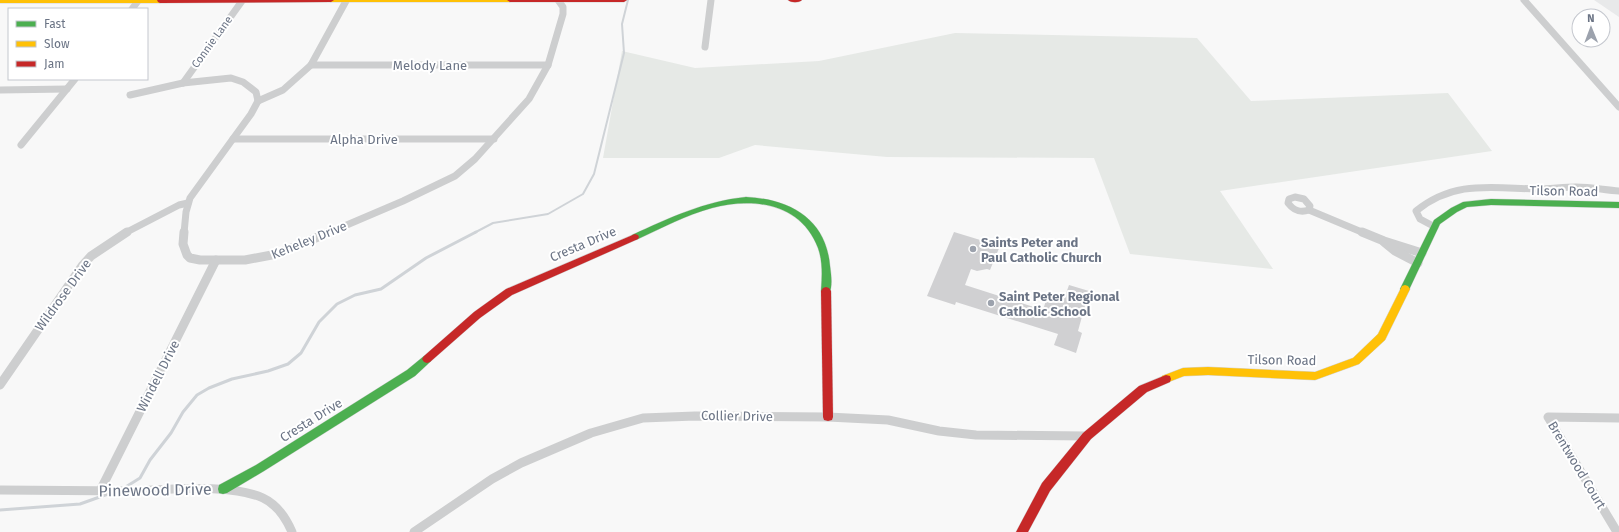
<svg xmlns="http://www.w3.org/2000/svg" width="1619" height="532" font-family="'Fira Sans',sans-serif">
<rect width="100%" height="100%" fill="#f8f8f8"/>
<path fill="#e8e9ea" d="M1594,0H1619V17Z"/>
<path fill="#e6e9e6" d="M955,33L1197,38L1251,101L1448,93L1492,151L1220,191L1273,269L1130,254L1094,158L887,157L755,145L719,158H603L622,51L695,68L819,61Z"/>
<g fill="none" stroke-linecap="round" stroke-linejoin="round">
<path stroke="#cfd3d7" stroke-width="2" d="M474,233L493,223L548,214L583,194L594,174L624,53L622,24L628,0"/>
<g stroke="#cfd3d7" stroke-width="3">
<path d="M124,488L140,478L150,460L171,433L183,412L197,395L209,388L232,379L268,371L288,364L301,353L319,322L337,304L355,295L381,289L426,258L476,232"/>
<path d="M0,510L80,504L108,494"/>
</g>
</g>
<path fill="#d0d0d2" d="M954,232L1000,246L990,270L987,269L977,271L971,269L965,285L1043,310L1048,294L1064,299L1069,285L1089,291L1078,331L1082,333L1076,353L1054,345L1058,334L956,302L955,305L927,296Z"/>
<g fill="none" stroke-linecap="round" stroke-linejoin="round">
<g stroke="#d4d5d6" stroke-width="1">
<g id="fast">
<path d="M746,197C789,199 826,218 830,266C831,274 833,286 829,294H823L821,291C822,277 823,262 818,248C801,203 753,197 712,208C686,215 662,228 638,239L635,240L631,237L632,235C669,218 705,201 746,197Z"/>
<path d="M1491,199L1619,202V208L1491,205L1467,207L1457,212L1440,224L1408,292H1402L1400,289L1434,220L1451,208L1463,202Z"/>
<path d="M427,355L430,356L432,359L430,362L415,376L264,471L227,493L223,494L219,493L218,489L219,485L256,465L407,370L424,356Z"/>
</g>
</g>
<g stroke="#d4d5d6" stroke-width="1">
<g id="slow">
<path d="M0,0H163V1L160,3H0Z"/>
<path d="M328,0H513L510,2H331Z"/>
<path d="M1405,285L1408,286L1410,289L1385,340L1359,364L1315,380L1208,375L1184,376L1166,383L1162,382L1161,379L1162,376L1183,368L1208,367L1315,372L1353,358L1378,334L1402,286Z"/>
</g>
</g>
<g stroke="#d4d5d6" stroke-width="1">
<g id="jam">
<path d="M157,0H334L331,2L160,3L158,2Z"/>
<path d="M507,0H627L624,2H510Z"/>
<path d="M788,0H802C799,3 791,3 788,0Z"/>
<path d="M635,234L638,235L639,237L638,239L512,295L480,318L430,362L427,363L424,362L422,359L424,356L474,312L506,289Z"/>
<path d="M826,287L829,288L831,291L833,417L832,420L828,421L824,420L823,417L821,291L823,288Z"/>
<path d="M1166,375L1170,376L1171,379L1170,382L1147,392L1091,439L1050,491L1028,532H1016L1042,483L1083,433L1139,386Z"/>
</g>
</g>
<g stroke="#cdcecf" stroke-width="7">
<path d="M1524,0L1619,107"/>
<path d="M132,9L138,1"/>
<path d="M705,47L711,0"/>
<path d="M311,65H548"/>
<path d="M183,83L242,1"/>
<path d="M0,90L67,89"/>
<path d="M130,95L183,83L231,78L243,82L256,92L258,101L251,114L190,198L186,212L184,233"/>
<path d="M258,101L283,90L311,65L346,1"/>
<path d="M233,139H494"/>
<path d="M21,145L75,79"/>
<path d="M1295,197L1304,199L1310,206L1309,210C1300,213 1294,211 1288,203L1289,199Z"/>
<path d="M1309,210L1364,233"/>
<path d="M1435,227L1420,219L1416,211C1454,180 1491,188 1536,189C1550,189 1563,187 1576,187C1591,187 1605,190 1619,191"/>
<path d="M125,233L179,205L188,203"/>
<path d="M328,233L403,201L455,176L475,159L529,99L548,65L563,14V7L558,0"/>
</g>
<g stroke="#cdcecf" stroke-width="9">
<path d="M184,232L183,244L187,255L190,258L200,260H245L277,254L330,232"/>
<path d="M1362,232L1384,241L1422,253"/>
<path d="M1384,242L1395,251L1418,263"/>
<path d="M0,385L82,266L91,256L127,232"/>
<path d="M0,490C44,490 87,491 131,491C168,490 230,483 263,498C278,505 286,518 292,532"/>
<path d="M100,491L216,260"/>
<path d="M414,532L492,479L521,463L591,433L643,418L695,416L828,417L888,420L939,431L976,435L1087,436"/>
<path d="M1617,532L1548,417L1619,418"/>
</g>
<use href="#fast" fill="#4caf50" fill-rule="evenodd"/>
<use href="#slow" fill="#ffc107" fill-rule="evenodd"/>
<use href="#jam" fill="#c62828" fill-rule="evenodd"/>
</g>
<g fill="#9ca2ad" stroke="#fff" stroke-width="1.5">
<circle cx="973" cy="249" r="4"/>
<circle cx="991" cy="303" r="4"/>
</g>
<g text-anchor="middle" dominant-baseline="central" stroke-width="4" stroke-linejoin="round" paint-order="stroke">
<g font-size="11" fill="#6b7485" stroke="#fff">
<text transform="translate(212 42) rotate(-54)">Connie Lane</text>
</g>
<g font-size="13" fill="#6b7485" stroke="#fff">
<text x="430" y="65">Melody Lane</text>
<text x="364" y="139">Alpha Drive</text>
<text transform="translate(1564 191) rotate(1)">Tilson Road</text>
<text transform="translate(309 240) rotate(-22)">Keheley Drive</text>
<text transform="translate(583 244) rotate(-23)">Cresta Drive</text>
<text transform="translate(63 295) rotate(-54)">Wildrose Drive</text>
<text transform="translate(1282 360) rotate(1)">Tilson Road</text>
<text transform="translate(158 376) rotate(-63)">Windell Drive</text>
<text transform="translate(737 416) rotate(1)">Collier Drive</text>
<text transform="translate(311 420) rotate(-32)">Cresta Drive</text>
<text transform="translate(1577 465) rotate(59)">Brentwood Court</text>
</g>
<g font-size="13" font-weight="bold" fill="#6b7485" stroke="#fff" text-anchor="start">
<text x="981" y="242">Saints Peter and<tspan x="981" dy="15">Paul Catholic Church</tspan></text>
<text x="999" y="296">Saint Peter Regional<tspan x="999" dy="15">Catholic School</tspan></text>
</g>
<g font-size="16" fill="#6b7485" stroke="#fff">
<text transform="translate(155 490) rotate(-1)">Pinewood Drive</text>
</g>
</g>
<rect x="8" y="8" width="140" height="72" fill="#ffffff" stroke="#c4c7ce"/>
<rect x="16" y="21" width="20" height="6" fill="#4caf50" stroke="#c4c7ce"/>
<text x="44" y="28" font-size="12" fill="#6b7485">Fast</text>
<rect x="16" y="41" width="20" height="6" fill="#ffc107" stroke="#c4c7ce"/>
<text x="44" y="48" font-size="12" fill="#6b7485">Slow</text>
<rect x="16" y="61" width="20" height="6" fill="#c62828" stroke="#c4c7ce"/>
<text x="44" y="68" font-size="12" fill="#6b7485">Jam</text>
<g transform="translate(1591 28) rotate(359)"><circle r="19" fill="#ffffff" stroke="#c4c7ce"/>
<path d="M0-3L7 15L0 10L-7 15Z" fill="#9ca2ad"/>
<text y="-6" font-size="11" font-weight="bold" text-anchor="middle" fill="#6b7485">N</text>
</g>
</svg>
